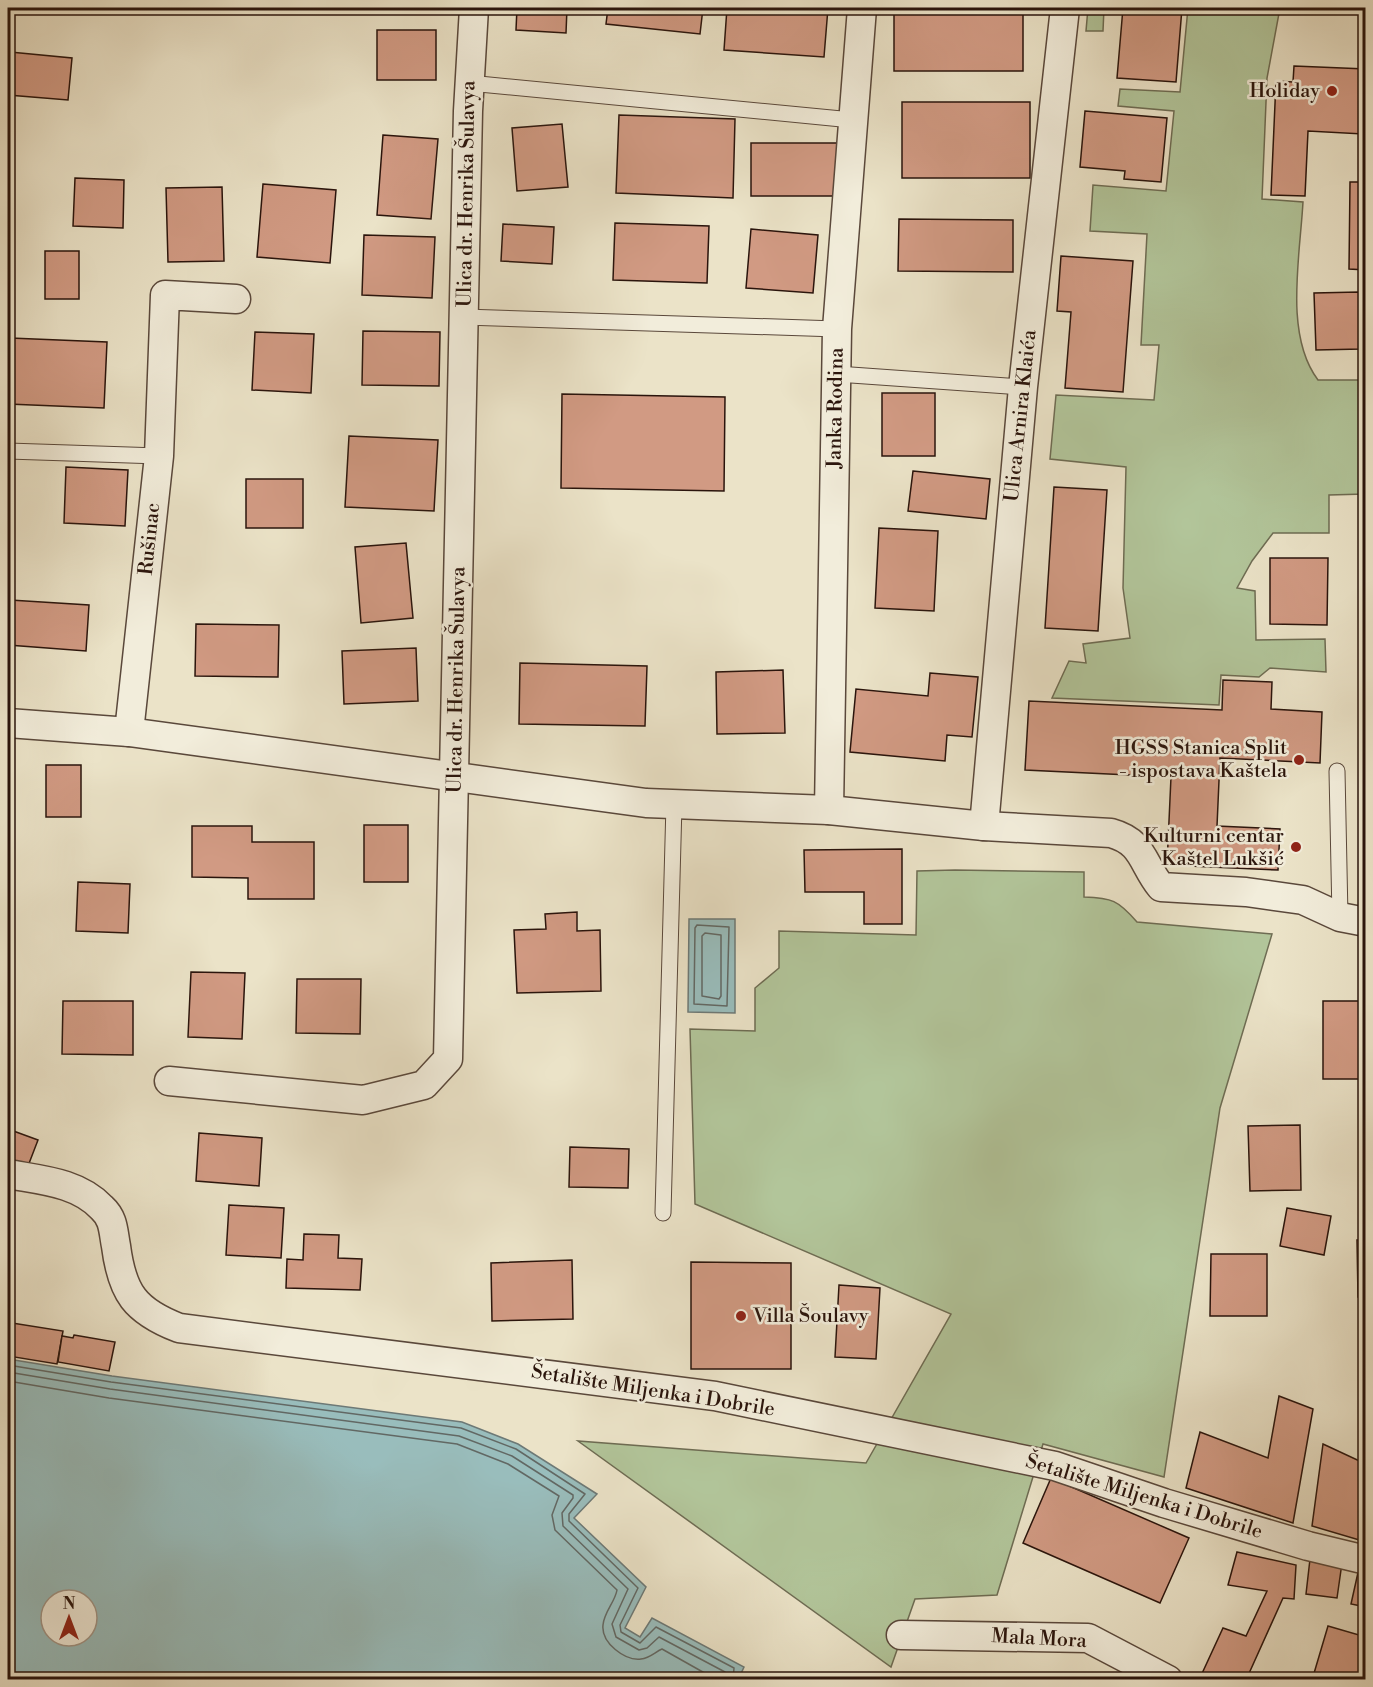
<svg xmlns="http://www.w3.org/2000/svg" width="1373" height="1687" font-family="'Libre Bodoni',serif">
<rect width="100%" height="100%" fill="#ebe3c8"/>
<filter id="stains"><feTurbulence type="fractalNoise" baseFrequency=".00333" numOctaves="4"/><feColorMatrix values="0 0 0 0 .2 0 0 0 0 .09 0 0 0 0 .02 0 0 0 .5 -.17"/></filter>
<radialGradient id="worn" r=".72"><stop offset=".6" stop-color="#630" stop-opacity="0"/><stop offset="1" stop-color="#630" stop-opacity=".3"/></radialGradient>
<g fill="#b2c59a" stroke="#6e6c53" stroke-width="1.5">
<path d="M1088,8H1104L1103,31H1086Z"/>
<path d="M1188,8H1280L1267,78L1262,199L1303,202C1300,257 1284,335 1318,380H1365V494L1329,495V533H1273L1252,561L1237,588L1255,591L1256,640L1325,639L1326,672L1270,668L1259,677L1221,675L1219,705L1052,698L1069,661L1086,663L1083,644L1130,638L1123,588L1126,467L1050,459L1056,395L1154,400L1159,345H1141L1147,234L1090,231L1093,185L1166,191L1174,111L1118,106L1120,89L1180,92Z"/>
<path d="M955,870L1084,872V897C1112,898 1118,900 1137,922L1272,934L1220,1108L1164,1477L1043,1444L997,1595L915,1599L891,1667L578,1441L866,1463L951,1314L695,1204L690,1029L755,1031V988L779,968V931L916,935L917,871Z"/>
</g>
<g fill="#99bdbc" stroke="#6d7976" stroke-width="1.5" fill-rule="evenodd">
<path d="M689,919H735V1013L688,1012Z"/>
<path d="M8,1359L112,1376L462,1422L518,1444L597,1494L574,1518L646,1587L625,1628L640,1637L652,1618L744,1667L738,1680L8,1679ZM51,1600H87V1636H51Z"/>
</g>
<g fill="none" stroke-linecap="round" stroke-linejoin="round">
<g stroke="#626864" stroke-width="1.5">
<path d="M697,925L729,927L727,1006L694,1004L695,928Z"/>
<path d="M705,933L721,935V996L719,999L702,996V936Z"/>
<path d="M8,1365L111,1382L461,1428L516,1449L585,1494L569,1514V1521L638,1588L620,1625L621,1632L640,1643L656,1627L734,1668L733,1680"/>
<path d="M8,1372L110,1389L459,1436L512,1456L573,1495V1498L562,1513L563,1526L628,1589L612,1624L616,1637L639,1650L647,1648L659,1637L725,1672L726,1680"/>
<path d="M8,1381L109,1398L457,1444L508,1464L559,1496L552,1515L555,1530L617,1590C615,1602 604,1612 603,1625C601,1643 625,1661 641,1659C650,1658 655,1652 662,1649L717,1680"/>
</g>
</g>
<g fill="#d19a83" stroke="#2a140c" stroke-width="1.5">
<path d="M201,8H304V13L201,10Z"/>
<path d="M517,8H567L566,33L516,30Z"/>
<path d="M608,8H703L700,34L606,24Z"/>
<path d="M727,8H828L824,57L724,50Z"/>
<rect x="894" y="8" width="129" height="63"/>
<path d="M1123,8H1182L1176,82L1117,78Z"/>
<rect x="377" y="30" width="59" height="50"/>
<path d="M10,52L72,58L68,100L8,95Z"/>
<path d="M1294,66L1366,69L1363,134L1308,131L1305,196L1271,195L1276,81L1293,82Z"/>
<rect x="902" y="102" width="128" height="76"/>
<path d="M1085,111L1167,118L1161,182L1124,179L1125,171L1080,167Z"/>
<path d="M619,115L735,119L733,198L616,193Z"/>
<path d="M562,124L568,187L517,191L512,128Z"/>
<path d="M383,135L438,139L431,219L377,215Z"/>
<rect x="751" y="143" width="90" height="53"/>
<path d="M75,178L124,180L123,228L73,226Z"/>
<path d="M1350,182H1366V270L1349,269Z"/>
<path d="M263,184L336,190L330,263L257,257Z"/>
<path d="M222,187L224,261L168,262L166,188Z"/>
<path d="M899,219L1013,220V272L898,271Z"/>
<path d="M615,223L709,226L707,283L613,280Z"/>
<path d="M503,224L554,227L552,264L501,261Z"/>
<path d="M751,229L818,235L813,293L746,288Z"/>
<path d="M364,235L435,237L432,298L362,295Z"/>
<rect x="45" y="251" width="34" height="48"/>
<path d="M1061,256L1133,261L1123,392L1065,388L1071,312L1057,311Z"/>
<path d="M1359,292L1361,349L1316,350L1314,293Z"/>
<path d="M363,331L440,332L439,386L362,385Z"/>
<path d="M255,332L314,334L311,393L252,390Z"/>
<path d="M10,338L107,342L104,408L8,404Z"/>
<rect x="882" y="393" width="53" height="63"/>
<path d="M562,394L725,397L724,491L561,488Z"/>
<path d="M349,436L438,440L434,511L345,507Z"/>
<path d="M66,467L128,470L125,526L64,523Z"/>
<path d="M913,471L990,479L986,519L908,511Z"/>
<rect x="246" y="479" width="57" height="49"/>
<path d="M1054,487L1107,490L1098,631L1045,628Z"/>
<rect x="1362" y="510" width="4" height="70"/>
<path d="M879,528L938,531L934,611L875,608Z"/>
<path d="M406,543L413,618L361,623L355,547Z"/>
<path d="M1270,558H1328L1327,625L1270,624Z"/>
<path d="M10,600L89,605L86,651L8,645Z"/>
<path d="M196,624L279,625L278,677L195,676Z"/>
<path d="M416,648L418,701L344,704L342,651Z"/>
<path d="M520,663L647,666L645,726L519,724Z"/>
<path d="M783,670L785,733L717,734L716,672Z"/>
<path d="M930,673L978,677L972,737L947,735L945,761L850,752L856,689L928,696Z"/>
<path d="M1223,680L1272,682L1271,709L1322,712L1320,763L1220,758L1217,826L1280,829L1278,870L1167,865L1171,777L1025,770L1029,701L1222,710Z"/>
<rect x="46" y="765" width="35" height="52"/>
<rect x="364" y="825" width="44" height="57"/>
<path d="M192,826H252V842H314V899H248V878L192,877Z"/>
<path d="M902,849V924H864V892H805L804,850Z"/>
<path d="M78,882L130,884L128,933L76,931Z"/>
<path d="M577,912V931L600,930L601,991L517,993L514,930L546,929L545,914Z"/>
<path d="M191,972L245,973L242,1039L188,1037Z"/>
<path d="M297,979H361L360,1034L296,1033Z"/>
<path d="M63,1001H133V1055L62,1054Z"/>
<rect x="1323" y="1001" width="43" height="78"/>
<path d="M1300,1125L1301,1190L1250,1191L1248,1126Z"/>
<path d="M8,1129L38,1140L28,1166L8,1159Z"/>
<path d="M199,1133L262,1138L259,1186L196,1181Z"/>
<path d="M570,1147L629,1149L628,1188L569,1187Z"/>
<path d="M229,1205L284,1208L281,1258L226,1255Z"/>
<path d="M1287,1208L1331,1216L1324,1255L1280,1246Z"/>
<path d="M304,1234L339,1235L338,1258L362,1259L360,1290L286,1288L287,1259L303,1260Z"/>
<path d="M1357,1240H1366V1297H1358Z"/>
<path d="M1211,1254H1267V1316H1210Z"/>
<path d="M572,1260L573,1319L492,1321L491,1263Z"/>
<path d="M691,1262L791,1263V1369H691Z"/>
<path d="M839,1285L880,1288L876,1359L835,1357Z"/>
<path d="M8,1322L12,1323L8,1349Z"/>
<path d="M12,1323L63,1331L57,1364L8,1356Z"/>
<path d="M74,1335L115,1342L109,1371L58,1362L62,1336L73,1338Z"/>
<path d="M1279,1396L1313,1409L1293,1523L1186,1488L1200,1432L1268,1458Z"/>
<path d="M1323,1444L1366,1464V1542L1312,1526Z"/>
<path d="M1051,1478L1189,1538L1160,1603L1023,1543Z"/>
<path d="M1237,1552L1296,1565L1294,1599L1283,1598L1246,1680H1199L1223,1628L1246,1636L1267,1591L1228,1585Z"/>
<path d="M1310,1559L1342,1563L1337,1598L1306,1594Z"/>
<path d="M1359,1568L1366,1570V1607L1351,1604Z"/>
<path d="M1328,1626L1366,1637V1680H1312Z"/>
</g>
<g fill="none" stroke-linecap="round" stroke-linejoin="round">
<g stroke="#5a483b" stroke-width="17">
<g id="lane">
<path d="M469,83L852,120"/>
<path d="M464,317L837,329"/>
<path d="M837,374L1023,387"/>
<path d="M8,451L159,456"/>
<path d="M1337,771L1340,917"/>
<path d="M663,1213L674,804"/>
</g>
</g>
<g stroke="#5a483b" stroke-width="31">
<g id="street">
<path d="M8,723L129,732L159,456L165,295L236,299"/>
<path d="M129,732L646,803L829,810L984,826L1111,833C1144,842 1142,864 1161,887L1246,892L1303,900L1340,917L1366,922"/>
<path d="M829,810L837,329L862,8"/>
<path d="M984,826L1023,387L1065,8"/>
<path d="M169,1081L363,1100L424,1085L448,1059L468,111L474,8"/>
<path d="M8,1174C40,1180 78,1182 102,1208C114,1219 113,1231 116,1246C122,1293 135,1311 179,1328L715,1396L1055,1466L1164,1503L1308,1546L1366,1560"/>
<path d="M901,1635L1088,1638L1168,1680"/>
</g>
</g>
<use href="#lane" stroke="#f2eddb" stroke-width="15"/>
<use href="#street" stroke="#f2eddb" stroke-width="28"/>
</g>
<g fill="#8f2418" stroke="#f2eddb" stroke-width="2">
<circle cx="1332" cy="91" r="6"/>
<circle cx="1299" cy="760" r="6"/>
<circle cx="1296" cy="847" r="6"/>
<circle cx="741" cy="1316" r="6"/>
</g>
<g text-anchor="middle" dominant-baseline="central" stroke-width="5" stroke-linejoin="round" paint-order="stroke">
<g font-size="20" fill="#2a140c" stroke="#f2eddb" text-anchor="end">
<text x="1320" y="91">Holiday</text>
<text x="1287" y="748">HGSS Stanica Split<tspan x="1287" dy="23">- ispostava Kaštela</tspan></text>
<text x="1284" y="836">Kulturni centar<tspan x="1284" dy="23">Kaštel Lukšić</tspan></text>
<text x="753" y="1316" text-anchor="start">Villa Šoulavy</text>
</g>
<g font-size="20" fill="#2a140c" stroke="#f2eddb">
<text transform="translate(467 194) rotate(-89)">Ulica dr. Henrika Šulavya</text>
<text transform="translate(836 408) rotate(-89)">Janka Rodina</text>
<text transform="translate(1021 416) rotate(-84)">Ulica Arnira Klaića</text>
<text transform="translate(150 539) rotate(-84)">Rušinac</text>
<text transform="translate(457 680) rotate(-89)">Ulica dr. Henrika Šulavya</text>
<text transform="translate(653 1391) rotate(9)">Šetalište Miljenka i Dobrile</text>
<text transform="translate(1144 1497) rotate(17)">Šetalište Miljenka i Dobrile</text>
<text transform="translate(1039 1639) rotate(3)">Mala Mora</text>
</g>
</g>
<rect width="1373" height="1687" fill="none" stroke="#ebe3c8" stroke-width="30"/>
<rect x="9" y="9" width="1355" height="1669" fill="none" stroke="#2a140c" stroke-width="3"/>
<rect x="15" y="15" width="1343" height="1657" fill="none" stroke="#2a140c" stroke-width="1.5"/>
<g transform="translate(69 1618)"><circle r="28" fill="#f2eddb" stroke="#a29688" stroke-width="1.5"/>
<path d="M0-4.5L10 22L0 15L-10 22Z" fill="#8f2418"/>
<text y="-9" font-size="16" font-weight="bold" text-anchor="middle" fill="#2a140c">N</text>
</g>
<rect width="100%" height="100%" filter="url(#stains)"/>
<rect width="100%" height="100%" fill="url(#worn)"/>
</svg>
